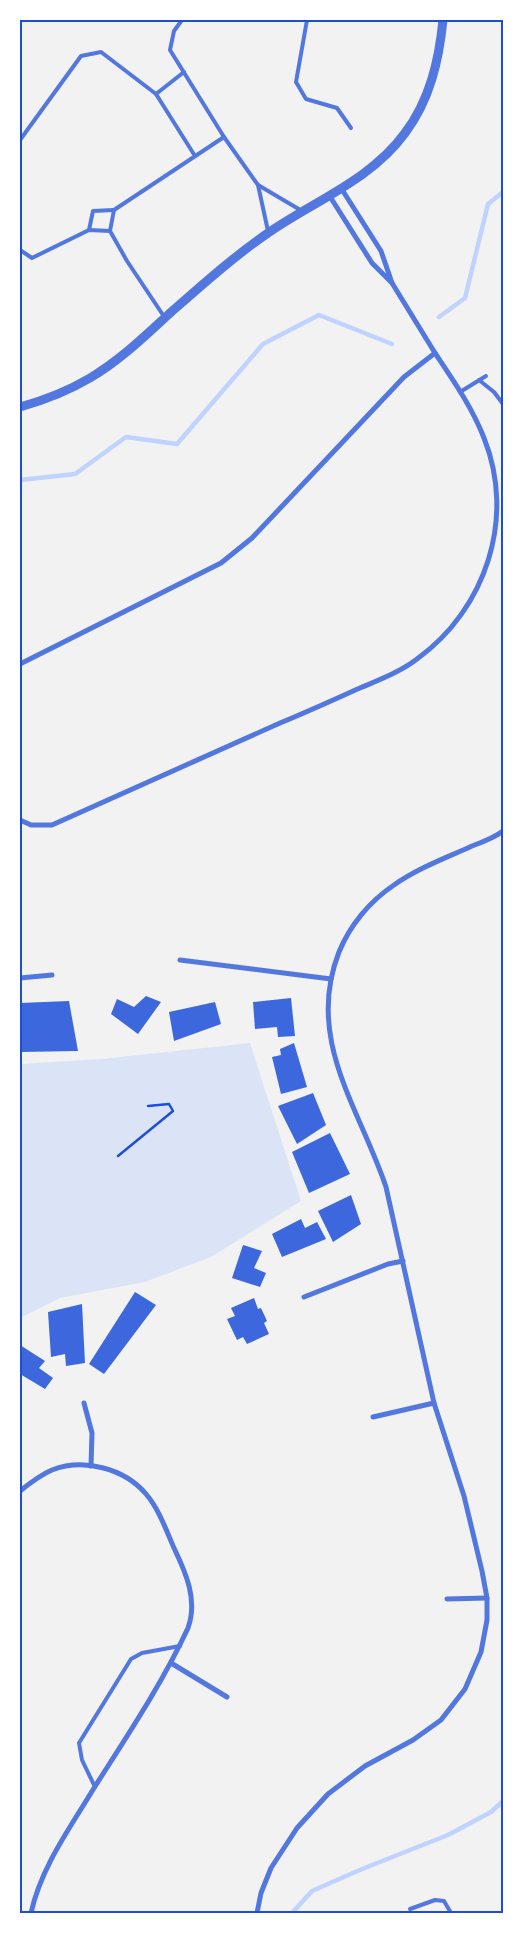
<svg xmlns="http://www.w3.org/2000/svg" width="523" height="1933" font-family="'PT Sans Narrow',sans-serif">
<rect width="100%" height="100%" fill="#f2f2f2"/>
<path fill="#dbe4f7" d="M250,1043L301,1201L211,1257L145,1282L60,1298L20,1318V1064L101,1059Z"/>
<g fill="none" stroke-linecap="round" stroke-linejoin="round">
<g stroke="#bfd3fe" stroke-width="4.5">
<path d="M439,317L465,298L488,204L503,192"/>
<path d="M20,480L75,474L126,437L177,444L263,344L319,315L392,344"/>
<path d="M292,1913L312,1891L362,1869L448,1835L491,1812L503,1801"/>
</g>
</g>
<g fill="#3d67dc">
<path d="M146,996L161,1002L138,1034L111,1014L117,999L134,1007Z"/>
<path d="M291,998L295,1036L278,1037L277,1027L255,1029L253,1002Z"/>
<path d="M69,1001L78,1051L20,1052V1003Z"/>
<path d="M215,1002L221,1024L174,1041L169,1012Z"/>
<path d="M294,1043L307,1087L281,1094L272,1057L281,1055L280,1049Z"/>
<path d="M313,1093L326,1125L297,1144L278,1106Z"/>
<path d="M330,1133L350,1174L309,1193L292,1152Z"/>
<path d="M351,1195L361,1224L333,1242L318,1211Z"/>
<path d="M301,1219L305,1228L317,1222L326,1239L282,1257L272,1234Z"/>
<path d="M243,1245L262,1251L254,1268L266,1273L260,1287L232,1278Z"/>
<path d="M135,1292L156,1305L104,1374L89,1364Z"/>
<path d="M254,1298L258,1309L261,1308L267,1321L264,1323L269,1334L247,1344L243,1337L237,1340L227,1319L235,1316L231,1308Z"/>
<path d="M82,1304L85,1363L66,1366L65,1354L51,1357L48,1312Z"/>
<path d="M20,1345L45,1361L39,1368L53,1378L45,1389L20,1374Z"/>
</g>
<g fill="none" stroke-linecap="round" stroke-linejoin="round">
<path stroke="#1d4ed8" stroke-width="2.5" d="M118,1156L173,1111L169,1104L148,1106"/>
<g stroke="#5277de" stroke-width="4">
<path d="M182,20L174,31L170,50L224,137"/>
<path d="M307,20L296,82L306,99L337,108L351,128"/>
<path d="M156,94L184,72"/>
<path d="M20,140L81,56L101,52L156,94L195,156"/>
<path d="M258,185L302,211"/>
<path d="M89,230L93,211L114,210"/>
<path d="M20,250L32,258L89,230L110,231"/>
<path d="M165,318L127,261L110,231L114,210L224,137L258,185L268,231"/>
<path d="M479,380L494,392L503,404"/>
<path d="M460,392L486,376"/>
<path d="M95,1787L82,1760L79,1743L131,1659L142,1653L180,1646"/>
<path d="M410,1909L435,1900L444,1901L451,1913"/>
</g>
<g stroke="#5277de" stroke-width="5">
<path d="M341,188L381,251L392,283"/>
<path d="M329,195L372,263L392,283L435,353"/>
<path d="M20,664L221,563L252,538L404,377L435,353C453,380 472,407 484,438C516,518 486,609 417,659C400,672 379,680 360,688C333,700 307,712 280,723C204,757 128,791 52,825H31L20,820"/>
<path d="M180,960L331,979"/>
<path d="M20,978L52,975"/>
<path d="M304,1297L388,1264L403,1261"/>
<path d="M84,1403L92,1433L91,1466"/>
<path d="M373,1417L434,1403"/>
<path d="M20,1491C30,1483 40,1475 52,1470C83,1458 124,1468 146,1494C159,1509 166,1530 174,1548C186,1573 198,1600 188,1628C162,1684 127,1736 94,1788C70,1828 41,1867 31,1913"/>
<path d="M447,1599L487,1598"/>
<path d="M171,1663L227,1697"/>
<path d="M257,1913L261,1893L271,1868L297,1828L328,1794L365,1766L413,1740L441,1720L465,1689L481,1652L487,1620V1598L482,1571L464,1496L434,1403L386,1187C359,1107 305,1039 339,952C350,925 370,901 394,885C418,868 446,858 472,846C483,842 494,838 503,831"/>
</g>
<path stroke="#5277de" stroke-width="9" d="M20,407C45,400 68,391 90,378C119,361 144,337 169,314C201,286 233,257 268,233C314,201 371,180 405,133C430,100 439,60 443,20"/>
</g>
<rect width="523" height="1933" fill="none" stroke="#ffffff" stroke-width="42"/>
<rect x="21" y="21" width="481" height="1891" fill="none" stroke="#1d4ed8" stroke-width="2"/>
</svg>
